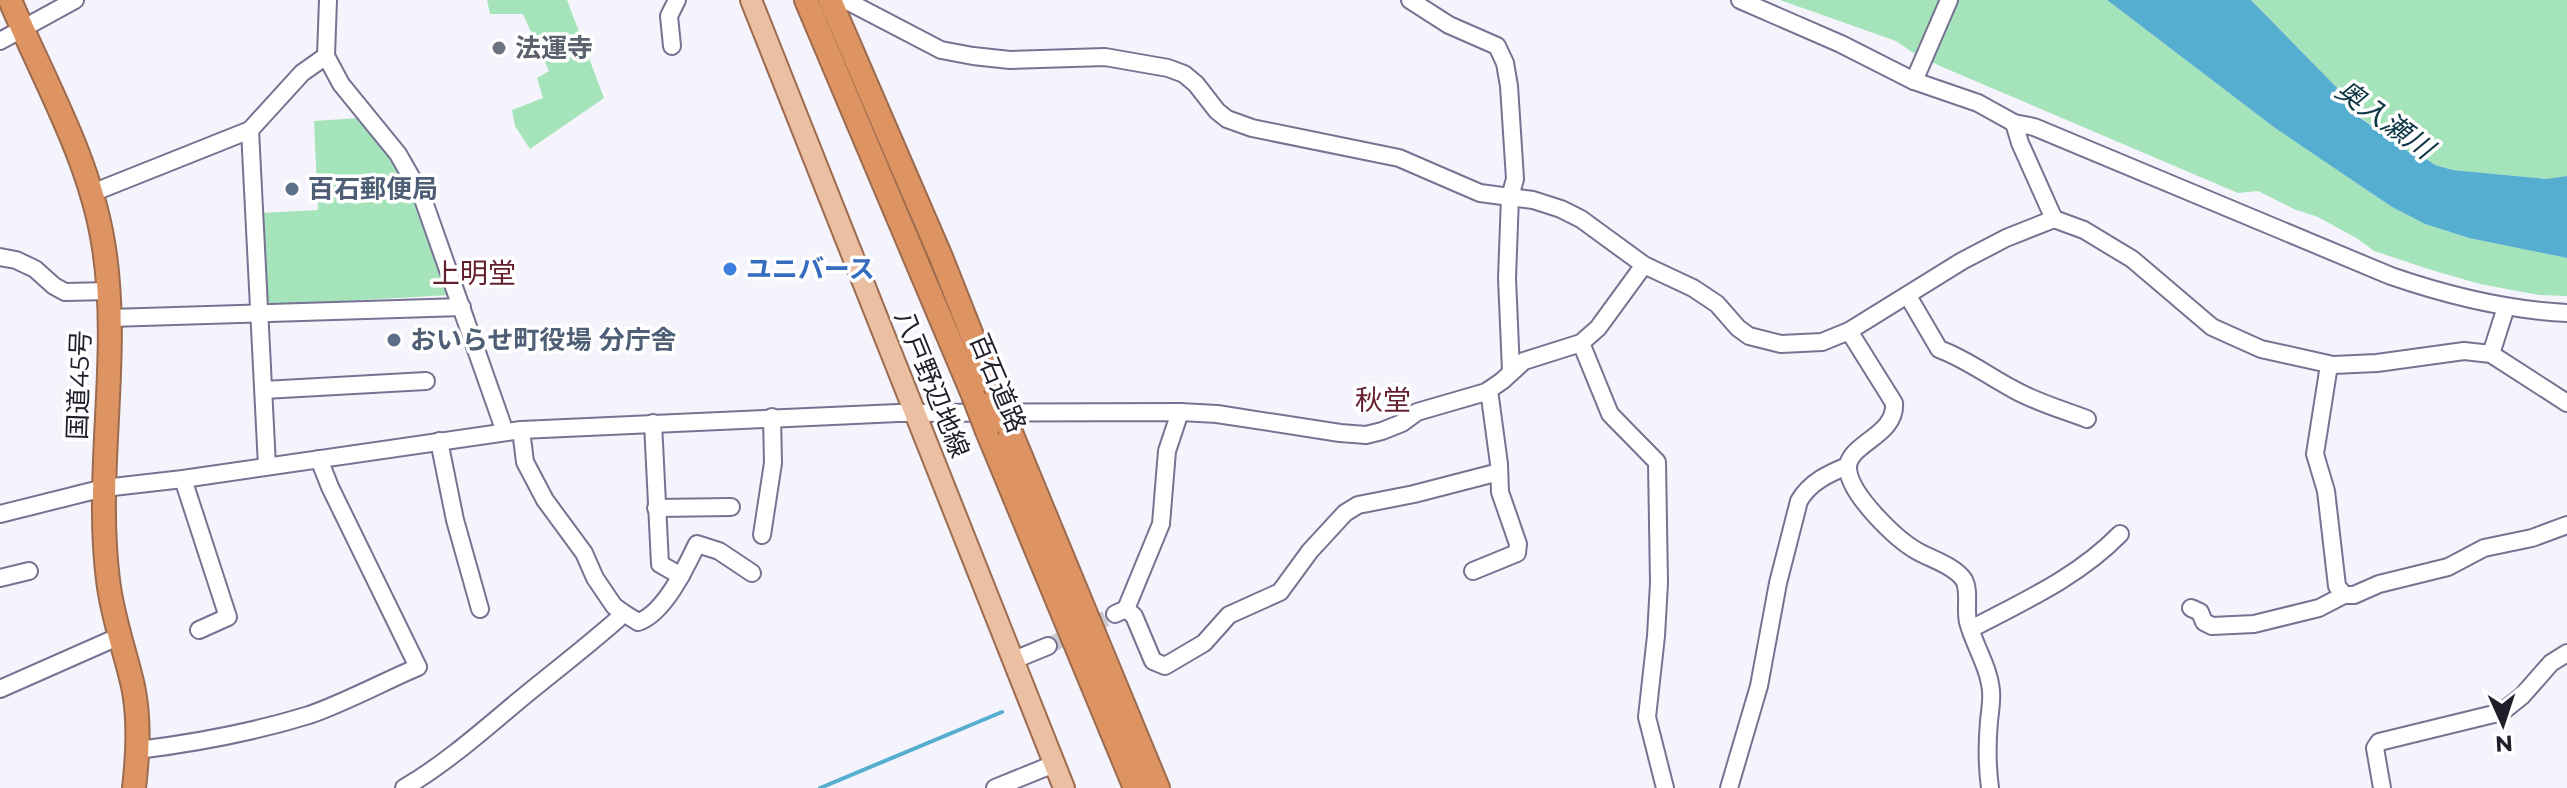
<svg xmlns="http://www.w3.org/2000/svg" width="2567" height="788" font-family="Montserrat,'Noto Sans JP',sans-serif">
<rect width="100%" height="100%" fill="#f5f4fc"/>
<g fill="#a5e3ba">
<path d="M487,0H567L604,98L530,149L515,126L512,110L543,98L537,78L549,71L523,14H490Z"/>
<path d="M1780,0H2107L2275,128L2392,207L2425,224L2469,238L2567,258V296L2539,295L2480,284L2428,269L2374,251L2358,239L2318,217L2294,209L2258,191L2238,193L1940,66L1912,52L1896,41Z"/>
<path d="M2251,0H2567V176L2547,179L2453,170L2435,165L2419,154L2409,152L2346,107L2349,100Z"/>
<path d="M360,118L390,155L414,197L450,295L273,305L266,300L262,213L318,210L314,121Z"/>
</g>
<path fill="#55aecf" d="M2107,0H2251L2349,100L2346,108L2409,152L2419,154L2435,165L2453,170L2546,179L2567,176V258L2469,238L2425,224L2392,207L2275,128Z"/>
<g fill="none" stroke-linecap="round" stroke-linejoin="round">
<path stroke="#55aecf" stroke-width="4" d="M820,788L1002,712"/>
<path stroke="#cac9d2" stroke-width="16" stroke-dasharray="16 8" stroke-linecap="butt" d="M1048,646L1115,614"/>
<g stroke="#767292" stroke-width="20">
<g id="minor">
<path d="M328,0L326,56L341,84L398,154L422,196L505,432"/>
<path d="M845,0L941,50L973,56L1010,60L1105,57L1168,68L1184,74L1196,84L1217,111L1227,119L1252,128L1399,158L1480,193L1533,200L1561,209L1581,219L1644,265L1693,288L1717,304L1738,328L1749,336L1781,344L1822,342L1849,331L1962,261L2006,238L2054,219L2084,230L2132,259L2212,327L2261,349L2333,365L2377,363L2464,351L2491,354L2567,403"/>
<path d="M1410,0L1449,25L1497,46L1505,63L1509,86L1515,179L1510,197L1507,278L1511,371"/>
<path d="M1740,0L1841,44L1914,81L1978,103L2014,123L2034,127L2391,276C2449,296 2506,310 2567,313"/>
<path d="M0,41L75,0"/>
<path d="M672,46L669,16L677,0"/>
<path d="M1914,81L1949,0"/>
<path d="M2014,123L2020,143L2054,219"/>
<path d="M250,130L267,466"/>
<path d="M92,193L250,130L302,73L326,56"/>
<path d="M0,257L16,260L35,269L54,286L65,292L109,291"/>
<path d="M1908,296L1939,349C1966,359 1985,374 2011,388C2035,402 2061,409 2087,419"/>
<path d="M110,318L462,307"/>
<path d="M1849,331L1894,403C1897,436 1846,444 1848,469C1850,495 1896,539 1917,551C1931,559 1955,566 1964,580C1970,591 1965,609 1968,622C1974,645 1989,667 1991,691C1992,701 1990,711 1989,721C1987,744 1987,766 1990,788"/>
<path d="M1581,343L1610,414L1657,462L1659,583L1656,636L1647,717L1665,788"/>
<path d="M2491,354L2506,307"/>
<path d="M2329,365L2315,454L2326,491L2337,586L2344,595H2354L2379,584L2448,567L2484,548L2532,538L2567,525"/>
<path d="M264,390L426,381"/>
<path d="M653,423L660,564L681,576"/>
<path d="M439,441L455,520L480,609"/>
<path d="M183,479L228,617L199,630"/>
<path d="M656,508L731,507"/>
<path d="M0,514L104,488L183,479L521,430L898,413L1180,412L1217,414L1340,433L1366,435L1382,431L1402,423L1417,412L1486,392L1502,381L1524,361L1581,343L1598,328L1644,265"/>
<path d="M762,535L773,463L772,417"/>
<path d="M1473,571L1517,553L1518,544L1500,492L1499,464L1489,390"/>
<path d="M0,578L29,571"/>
<path d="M2191,608L2200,612L2204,622L2212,626L2254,624L2319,608L2344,595"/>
<path d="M1126,609L1134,616L1153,661L1165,666L1204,643L1229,615L1280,592L1310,551L1345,513L1358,505L1414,494L1499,472"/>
<path d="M622,612L638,622C664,614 686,567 697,544L719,551L752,573"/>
<path d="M1115,614L1126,609L1161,524L1167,451L1180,412"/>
<path d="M1971,629C2024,601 2078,577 2120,534"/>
<path d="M1014,660L1048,646"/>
<path d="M0,689L120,636"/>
<path d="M138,750C195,743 254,732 309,715C344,703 383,682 418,667L330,487L319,459"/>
<path d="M404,788C445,764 481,732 517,702C551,674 585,648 618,619L622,612L614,606L595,578L584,553L545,500L525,462L521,430"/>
<path d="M995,788L1054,764"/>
<path d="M1729,788L1759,686L1778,583L1799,501C1810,482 1828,474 1847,466"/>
<path d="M2382,788L2375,748L2379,742L2502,712L2522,696L2551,663L2567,653"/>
</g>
</g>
<g stroke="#9c6b4f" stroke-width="24">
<path id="major" d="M751,0L1064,788"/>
</g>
<g stroke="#9c6b4f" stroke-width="26">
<g id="highway">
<path d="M10,0C43,79 89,157 103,242C122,354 94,467 108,580C112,616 125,651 133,686C140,720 138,754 134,788"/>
<path d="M806,0L973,395"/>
<path d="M830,0L941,257L996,396"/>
<path d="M1010,430L1158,788"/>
<path d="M987,431L1135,788"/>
</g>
</g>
<use href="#minor" stroke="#fff" stroke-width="16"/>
<use href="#major" stroke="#ebbfa1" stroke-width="20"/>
<use href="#highway" stroke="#de9462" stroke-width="22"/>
<g stroke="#9c6b4f" stroke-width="26" stroke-linecap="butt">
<g id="highway-bridge">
<path d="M973,395L987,431"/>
<path d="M996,396L1010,430"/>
</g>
</g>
<use href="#highway-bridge" stroke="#de9462" stroke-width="22"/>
</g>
<circle fill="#6b7280" stroke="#fff" stroke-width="3" cx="499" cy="48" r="8"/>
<g fill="#5c6f8a" stroke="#fff" stroke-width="3">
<circle cx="292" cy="189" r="8"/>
<circle cx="394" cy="340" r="8"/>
</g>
<circle fill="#3f7fe0" stroke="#fff" stroke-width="3" cx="730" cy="269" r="8"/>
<g text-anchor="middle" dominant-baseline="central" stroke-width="7" stroke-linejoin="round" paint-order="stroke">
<g font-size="26" font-weight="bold" fill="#5b616d" stroke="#fff" text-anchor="start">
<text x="515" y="48">法運寺</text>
</g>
<g font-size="26" font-weight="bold" fill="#4e5e75" stroke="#fff" text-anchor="start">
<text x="308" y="189">百石郵便局</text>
<text x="410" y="340">おいらせ町役場 分庁舎</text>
</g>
<g font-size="26" font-weight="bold" fill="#366cbe" stroke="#fff" text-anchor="start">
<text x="746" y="269">ユニバース</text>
</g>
<g font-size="26" fill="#201e2b" stroke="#fff">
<text transform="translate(998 383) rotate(67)">百石道路</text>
<text transform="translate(932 384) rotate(68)">八戸野辺地線</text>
<text transform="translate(79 385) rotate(-88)">国道45号</text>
</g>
<g font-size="28" font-style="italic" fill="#0e3745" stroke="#fff">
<text transform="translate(2385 119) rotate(36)">奥入瀬川</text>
</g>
<g font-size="28" fill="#641f2f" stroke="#fff">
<text x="474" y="273">上明堂</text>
<text x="1383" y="400">秋堂</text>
</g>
</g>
<g transform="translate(2503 724) rotate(177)" stroke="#ffffff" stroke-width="6" paint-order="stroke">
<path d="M0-6L14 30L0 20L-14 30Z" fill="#201e2b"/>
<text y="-12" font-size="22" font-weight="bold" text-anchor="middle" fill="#201e2b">N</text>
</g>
</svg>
